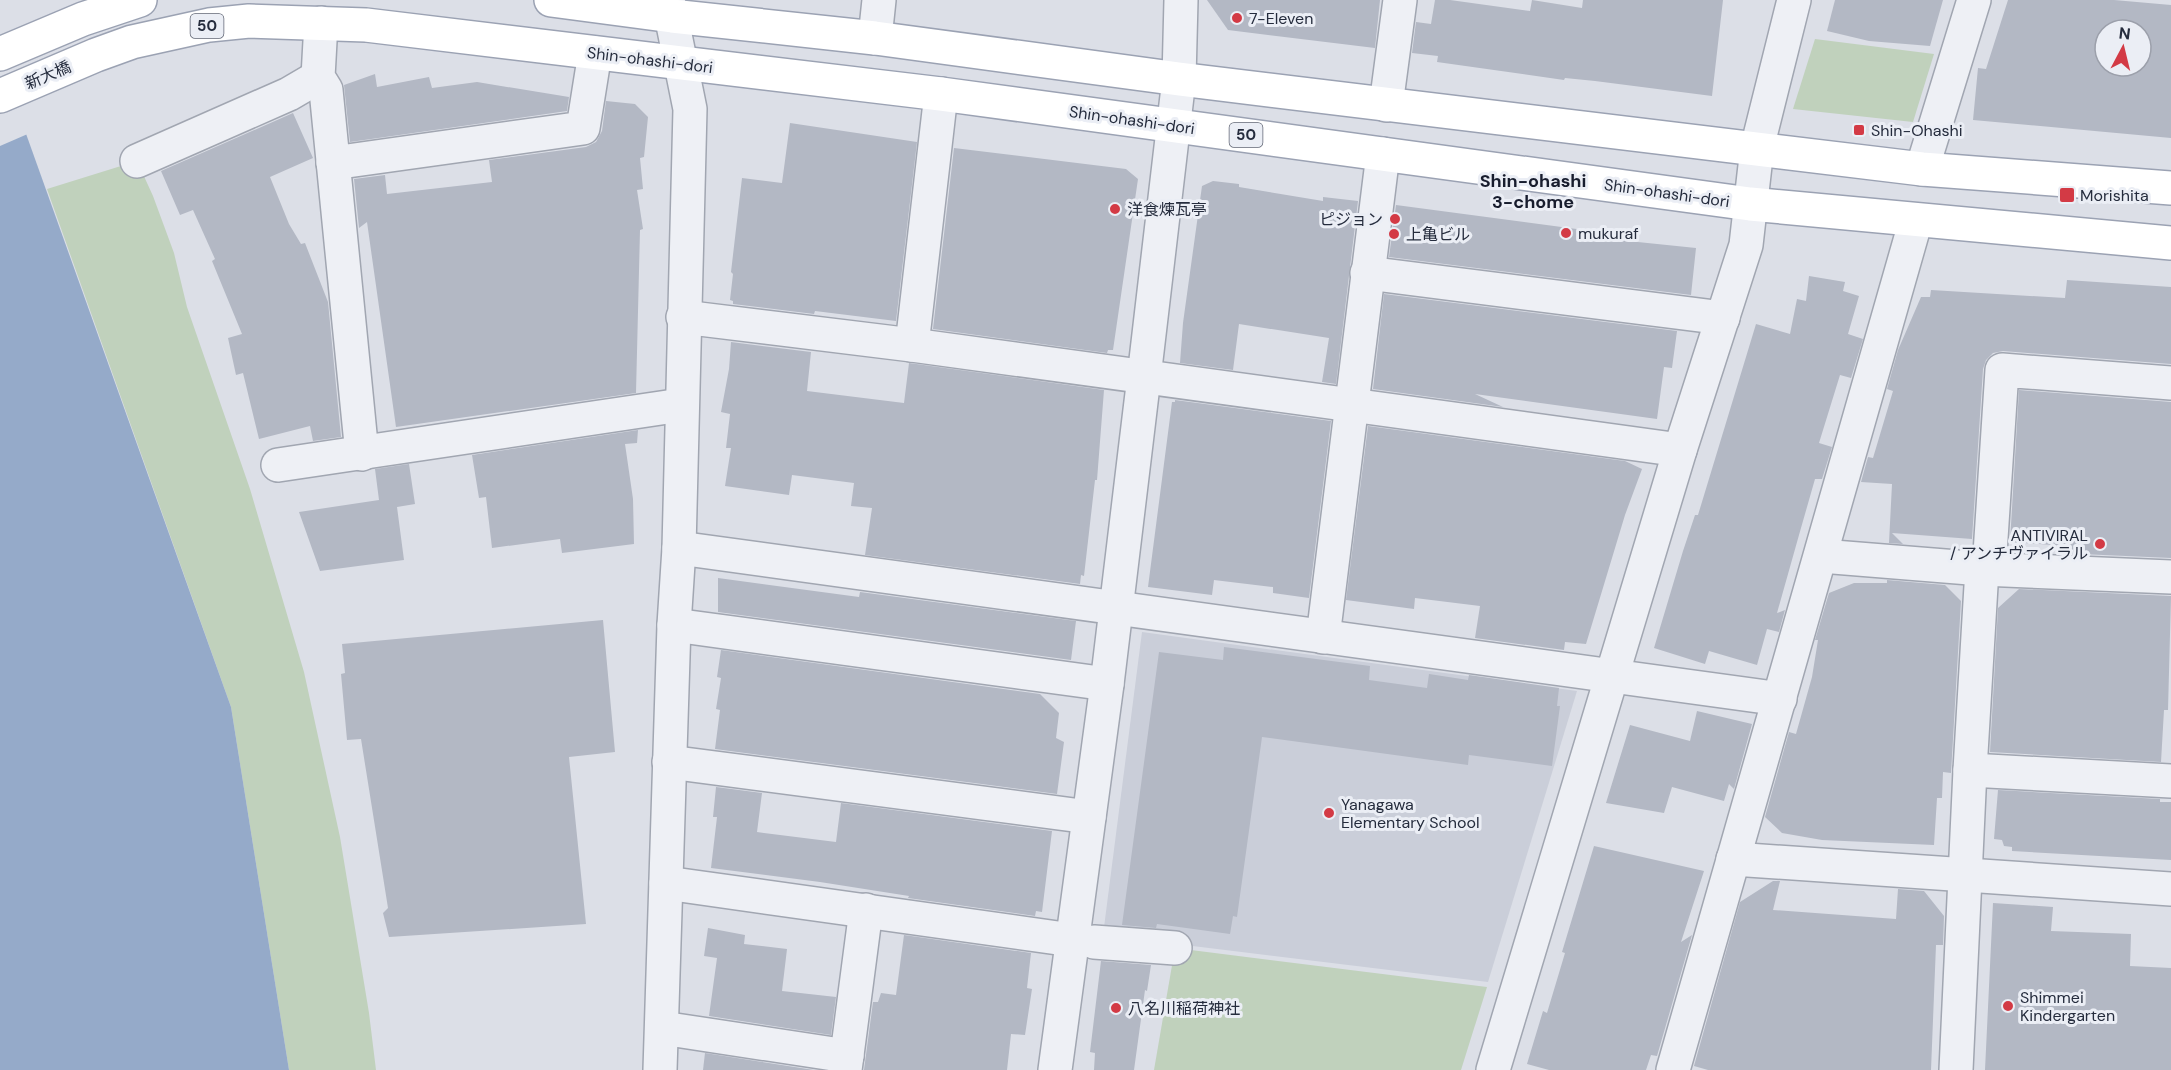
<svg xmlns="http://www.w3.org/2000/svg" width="2171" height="1070" font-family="'DM Sans','Noto Sans JP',sans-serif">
<rect width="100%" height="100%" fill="#dcdfe7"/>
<path fill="#caced9" d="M1142,632L1577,691L1488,982L1103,935Z"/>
<g fill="#c0d1bc">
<path d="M1815,39L1934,54L1913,122L1793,109Z"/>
<path d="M137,161L153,196L174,253L187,307L250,489L304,672L340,837L369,1013L376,1070H289L231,707L47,189Z"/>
<path d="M1175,948L1487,987L1461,1070H1154Z"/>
</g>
<path fill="#95aac9" d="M0,61L231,707L289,1070H0Z"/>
<path fill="#dcdfe7" d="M0,58L8,70L30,133L0,146Z"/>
<g fill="#b3b8c4" fill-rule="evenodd">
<path d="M1207,0H1380L1375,48L1228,30Z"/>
<path d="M1435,0H1450L1530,11L1532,0L1582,8L1583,0H1723L1712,96L1595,81L1565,78L1564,80L1437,62L1438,56L1412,53L1416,22L1431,24Z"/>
<path d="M1835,0H1943L1930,46L1869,41L1827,31Z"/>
<path d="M2008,0H2114L2171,5V138L1973,120L1978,68L1986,69ZM2105,30H2141V66H2105Z"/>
<path d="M375,74L377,87L429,77L432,88L477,82L569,97L567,111L350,142L344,85Z"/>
<path d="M606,101L635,104L648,117L644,157L640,158L643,189L637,190L643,229L640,230L636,393L396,427L367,222L359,228L354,179L385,175L387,194L492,182L489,160L586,147L596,142L602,131Z"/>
<path d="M293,113L313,158L270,177L289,224L301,244L305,243L328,302L341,437L313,441L310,426L259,439L243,373L236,375L228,338L242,334L212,261L215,259L193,210L180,215L161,171Z"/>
<path d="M790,123L917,142L896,321L815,311L814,314L733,304V301L730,300L733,274L731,272L742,178L782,183Z"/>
<path d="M954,148L1126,169L1138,179L1113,350H1108L1107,353L933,329Z"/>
<path d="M1213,181L1239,184V187L1323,201V197L1358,201L1336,384L1322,382L1329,338L1239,324L1233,370L1180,363L1183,323L1202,186Z"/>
<path d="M1396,205L1629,236L1628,241L1696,248L1691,295L1389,257Z"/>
<path d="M1809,276L1845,282L1843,291L1859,296L1848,334L1863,339L1851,378L1840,375L1819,443L1832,447L1822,479H1815L1799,535L1777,613L1785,610L1779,632L1767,629L1757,665L1709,651L1705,664L1654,648L1683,551L1695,515H1698L1756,324L1790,334L1797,299L1806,301Z"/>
<path d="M2067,280L2171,287V364L2003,351L1993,353L1986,360L1983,369L1972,539L1892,533L1903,544L1889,543L1892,484L1861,482L1868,457L1873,458L1893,391L1887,389L1898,350L1921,297H1930L1931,290L2065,298Z"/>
<path d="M1384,294L1677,331L1672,368L1664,367L1657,419L1475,394L1503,407L1373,389Z"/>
<path d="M731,342L811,352L807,391L904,403L909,363L1104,390L1097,480H1095L1084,576L1081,575L1080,584L865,555L872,508L851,506L854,483L792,475L789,495L725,486L731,448H726L730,414L721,412L729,369Z"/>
<path d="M2019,390L2171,402V558L2058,553L2067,546L2010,542Z"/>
<path d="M1175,400L1331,421L1309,598L1273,593V587L1214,580L1212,595L1148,587L1172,402H1175Z"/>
<path d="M1368,426L1625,461L1642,469L1625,515L1586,644L1565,642L1564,650L1475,638L1480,606L1415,598L1414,609L1346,600Z"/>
<path d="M638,430L637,443L625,444L633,499L634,544L562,553L560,539L492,548L486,497L479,498L472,455Z"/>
<path d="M409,464L415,504L397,507L404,560L320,571L299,512L379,500L375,469Z"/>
<path d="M718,578L859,597L860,592L1076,621L1071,660L718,612Z"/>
<path d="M1887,580L1945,585L1961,601L1951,773L1943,772L1942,798H1937L1934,845L1822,840L1782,833L1765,817L1789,732L1796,734L1812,677L1818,640H1815L1829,593L1854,583H1887Z"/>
<path d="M2019,589L2171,596L2168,710H2164L2161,762L1990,752L1998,608Z"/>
<path d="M603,620L615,752L569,757L586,924L389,937L383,913L388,908L361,739L347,740L341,674L345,673L342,644Z"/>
<path d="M1224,647L1370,666L1369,680L1427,688L1429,674L1468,680L1469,675L1559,688L1557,706H1560L1552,766L1469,755L1468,765L1262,737L1237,917L1233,916L1230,934L1157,924L1156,928L1122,925L1159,652L1223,660Z"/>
<path d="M721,650L1040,694L1059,713L1056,738L1064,742L1057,794L715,749L720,710L716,709L721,678L717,677Z"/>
<path d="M1697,711L1752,724L1734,789L1729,784L1724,801L1672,787L1664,813L1606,803L1630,725L1690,741Z"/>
<path d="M716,787L762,793L757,832L836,842L841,803L1052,831L1042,912L1036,911L1035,916L908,898L909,896L820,882L711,868L717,817H713Z"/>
<path d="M1998,790L2160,799V802H2171V860L2012,851V847L2004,846L2002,840L1994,839Z"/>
<path d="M1594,846L1704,871L1681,942L1692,935L1657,1056L1651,1055L1646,1070H1549L1527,1064L1543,1011L1547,1013L1565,953L1562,952Z"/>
<path d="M1773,881H1780L1773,910L1896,919L1898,889L1924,891L1944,916L1943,945H1936L1931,1070H1708L1694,1066L1740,902Z"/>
<path d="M1993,903L2053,907L2051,931L2131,934L2130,966L2171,968V1070H1985Z"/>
<path d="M708,928L745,935L744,944L787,949L782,991L836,997L831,1035L709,1016L717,958L704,956Z"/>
<path d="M904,935L1031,953L1027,988L1032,989L1025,1035L1011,1034L1007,1070H864L873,1002H878L881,993L896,995Z"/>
<path d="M1101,961L1151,965L1147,991L1145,990L1134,1070H1094L1095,1053L1090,1052Z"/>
<path d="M705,1053L814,1070H703Z"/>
</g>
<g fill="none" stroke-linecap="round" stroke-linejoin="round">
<g stroke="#a1a6b1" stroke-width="36">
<g id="minor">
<path d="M321,23L318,77L326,90L362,454"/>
<path d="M875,38L879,0"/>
<path d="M1386,105L1400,0"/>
<path d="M137,161L289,94L318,77"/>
<path d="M333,163L583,128L595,53"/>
<path d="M1922,169L1974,0"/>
<path d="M1367,273L1723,318"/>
<path d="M683,317L912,345L1680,450"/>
<path d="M912,345L941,94"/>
<path d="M278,465L681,405"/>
<path d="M679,548L1780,699"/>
<path d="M1821,556L1982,569L2171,577"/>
<path d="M1989,569L2002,370L2171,383"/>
<path d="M674,625L1107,684"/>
<path d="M1323,637L1383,154"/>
<path d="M669,762L1089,817"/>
<path d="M1970,770L2171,781"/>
<path d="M1733,859L2171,889"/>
<path d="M666,883L1072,940"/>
<path d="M1094,942L1175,948"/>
<path d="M662,1028L847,1056"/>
<path d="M660,1070L674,625L679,548L690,109L668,0"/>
<path d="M845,1070L866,910"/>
<path d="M1055,1070L1107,684L1144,377L1179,79L1181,0"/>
<path d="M1493,1070L1680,450L1746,245L1757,148L1794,0"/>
<path d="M1673,1070L1916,220"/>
<path d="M1956,1070L1970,770L1982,569"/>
</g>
</g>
<g stroke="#9ba2b3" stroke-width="36">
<g id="major">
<path d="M551,0L672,16L875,38L1179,79L1922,169L2171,188"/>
<path d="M0,54L83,19L140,0"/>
<path d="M0,96L96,55L132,42L209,25L249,21L366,25L941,94L1750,204L2171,243"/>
</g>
</g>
<use href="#minor" stroke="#eef0f5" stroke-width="33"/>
<use href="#major" stroke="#fff" stroke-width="33"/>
</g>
<g fill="#d33a45" stroke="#ebeef5" stroke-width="2">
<circle cx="1237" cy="18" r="6"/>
<rect x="1853" y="124" width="12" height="12" rx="3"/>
<rect x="2059" y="187" width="16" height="16" rx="3"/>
<circle cx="1115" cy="209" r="6"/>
<circle cx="1395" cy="219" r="6"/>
<circle cx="1566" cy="233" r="6"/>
<circle cx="1394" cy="234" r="6"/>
<circle cx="2100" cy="544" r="6"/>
<circle cx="1329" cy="813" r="6"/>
<circle cx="2008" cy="1006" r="6"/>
<circle cx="1116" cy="1008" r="6"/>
</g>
<g text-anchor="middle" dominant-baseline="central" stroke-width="6" stroke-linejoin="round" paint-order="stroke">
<g fill="#ebeef5" stroke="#606674" stroke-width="1.5">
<rect x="190.5" y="14" width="33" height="24" rx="4.5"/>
<rect x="1229.5" y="123" width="33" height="24" rx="4.5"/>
</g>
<g font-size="15" font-weight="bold" fill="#252c3d">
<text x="207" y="26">50</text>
<text x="1246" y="135">50</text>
</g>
<g font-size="16" fill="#252c3d" stroke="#ebeef5" text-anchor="start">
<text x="1249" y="18">7-Eleven</text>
<text x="1871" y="130">Shin-Ohashi</text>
<text x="2080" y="195">Morishita</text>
<text x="1127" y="209">洋食煉瓦亭</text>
<text x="1383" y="219" text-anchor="end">ピジョン</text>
<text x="1578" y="233">mukuraf</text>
<text x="1406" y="234">上亀ビル</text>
<text x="2088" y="535" text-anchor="end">ANTIVIRAL<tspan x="2088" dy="18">/ アンチヴァイラル</tspan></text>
<text x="1341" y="804">Yanagawa<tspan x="1341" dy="18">Elementary School</tspan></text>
<text x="2020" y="997">Shimmei<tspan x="2020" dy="18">Kindergarten</tspan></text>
<text x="1128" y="1008">八名川稲荷神社</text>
</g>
<g font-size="16" fill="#252c3d" stroke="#ebeef5">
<text transform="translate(650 60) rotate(7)">Shin-ohashi-dori</text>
<text transform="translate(48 75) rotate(-23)">新大橋</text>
<text transform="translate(1132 120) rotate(8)">Shin-ohashi-dori</text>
<text transform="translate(1667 193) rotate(8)">Shin-ohashi-dori</text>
</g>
<g font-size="18" font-weight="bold" fill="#181d2e" stroke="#ebeef5">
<text x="1533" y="181">Shin-ohashi<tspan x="1533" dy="21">3-chome</tspan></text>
</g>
</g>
<g transform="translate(2123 48) rotate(7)"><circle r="28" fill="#ebeef5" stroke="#9ca0ab" stroke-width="1.5"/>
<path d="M0-4.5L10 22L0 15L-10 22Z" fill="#d33a45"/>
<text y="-9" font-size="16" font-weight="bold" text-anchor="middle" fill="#252c3d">N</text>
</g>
</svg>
